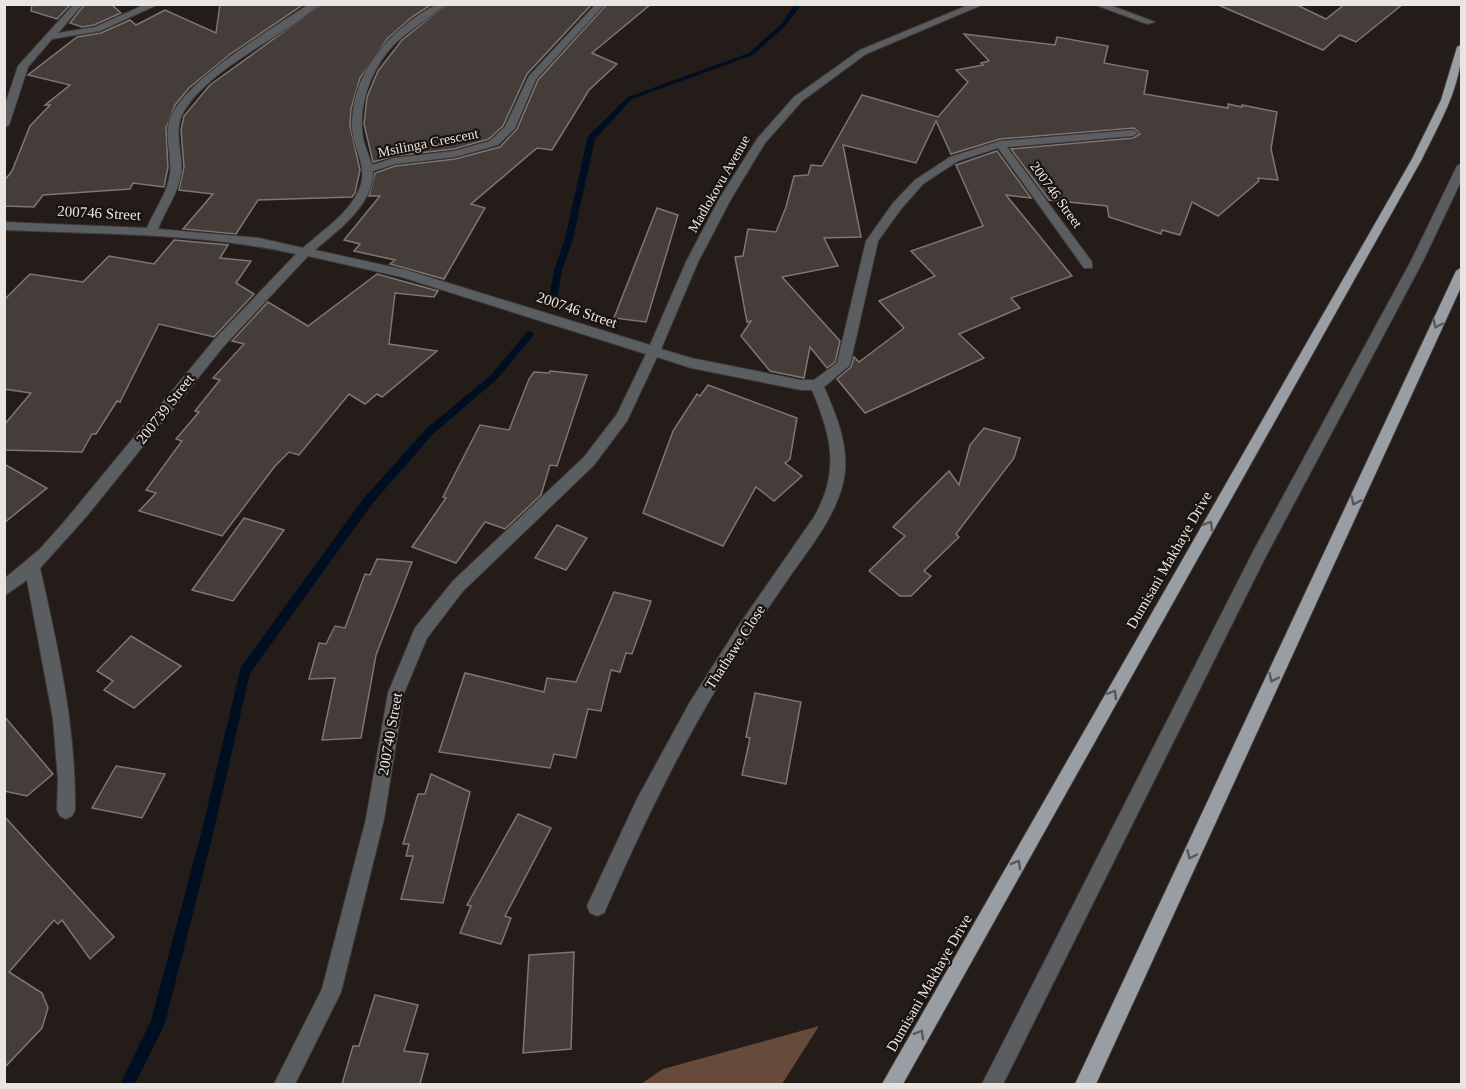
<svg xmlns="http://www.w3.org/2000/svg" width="1466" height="1089" font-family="'Times New Roman',serif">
<rect width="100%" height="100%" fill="#231c19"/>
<path fill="#674b3a" d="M819,1026L782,1084H641L663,1069Z"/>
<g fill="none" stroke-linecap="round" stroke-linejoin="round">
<g fill="#000e21" fill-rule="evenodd">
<path d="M795,4H802L785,26L753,55L632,99L595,139L573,239L562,270L556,305L555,307H549L548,305L554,270L565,239L588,136L628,97L749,53L781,24Z"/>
<path d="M530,331L534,334L533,336L497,379L432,435L372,504L250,673L213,834L165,1023L135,1084H120L151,1021L201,834L241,667L364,498L426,429L491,375L527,332Z"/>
</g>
</g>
<g fill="#443d39" stroke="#7e7672" stroke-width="1.5">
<path d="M32,4H71L57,19L31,11Z"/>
<path d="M85,4H111L121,13L94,25L82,27L70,23Z"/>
<path d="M220,4H304L229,55L189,88L175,105L166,128L168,167L164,187L133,183L130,189L43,195L34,207L4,206V181L12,171L30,126L50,105H45L70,85L28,75L77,37L101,33L130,20L136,25L165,10L216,33Z"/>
<path d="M322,4H432L412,17L387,39L360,78L351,109L350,126L360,170L355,193L352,197L258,200L236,234L183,229L213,194L179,190L184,167L181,130L184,116L210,85Z"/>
<path d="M447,4H592L527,74L503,126L489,139L454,149L394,156L373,162L364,124L367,97L378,71L402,40Z"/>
<path d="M607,4H651L592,53L617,64L589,90L552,150L537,148L471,204L485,208L444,279L390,264L395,260L354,251L360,244L344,240L380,196H369L375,173L395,166L455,159L500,147L517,129L538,80Z"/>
<path d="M1216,4H1295L1326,19L1345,4H1403L1356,42L1340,35L1323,50Z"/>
<path d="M964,34L1055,45L1057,37L1108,46L1104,63L1148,71L1144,94L1228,108V104L1242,107V105L1277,112L1271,149L1278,180L1258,178L1259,181L1218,216L1192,202L1180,235L1162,230L1161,234L1109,217L1107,206L1049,200L1011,149L1133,138L1140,134L1134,128L1000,139L951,154L936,121L916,163L843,145L861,237L824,238L838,266L782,277L840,341L835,362L827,368L810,347L804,378L770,371L741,336L751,321L747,322L735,257L743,256L748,229L776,232L786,207L794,176L808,175L811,165L822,166L862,95L938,117L968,82L956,70L983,65L981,63L989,61Z"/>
<path d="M997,151L1031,198L1006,195L1072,276L1011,298L1020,308L959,334L984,358L865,413L837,379L851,367L854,357L859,362L904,328L879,301L935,276L911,251L983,226L956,165Z"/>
<path d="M657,208L678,215L646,322L614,318Z"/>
<path d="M174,240L228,245L220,258L251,261L236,283L254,294L214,337L159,324L120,402L117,401L96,434H92L82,452L4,450V425L31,393L4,389V300L30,274L83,282L109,256L154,264Z"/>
<path d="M377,274L438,291L434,297L395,293L389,344L437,351L382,397L377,394L365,404L349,394L299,455L289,452L275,466L222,536L139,511L156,493L146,490L182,441L176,439L199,412L195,411L220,380L213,378L244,344L232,341L268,302L308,326Z"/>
<path d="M550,371L587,375L557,466L550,465L541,495L505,529L485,522L456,563L412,547L446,498L443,497L480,425L509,430L529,379L534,372L549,373Z"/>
<path d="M708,385L797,418L790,459L785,463L802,476L774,501L756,487L723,546L643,513L673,431L697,394L700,396Z"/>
<path d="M984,428L1020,438L1014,458L956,534L959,537L924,571L931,576L911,596H900L869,571L905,536L893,527L949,471L959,485L970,445Z"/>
<path d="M4,464L47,488L4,523Z"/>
<path d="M244,518L284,530L233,601L192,590Z"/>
<path d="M557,525L587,538L566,570L535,558Z"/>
<path d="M377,559L412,562L376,655L361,738L322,740L335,678L309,679L319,643L326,644L335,626L345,628L365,574L370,575Z"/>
<path d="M614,592L651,601L632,654L626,653L620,672L611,670L601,711L588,709L576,758L554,754L550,768L439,752L465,673L544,692L547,678L576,682Z"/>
<path d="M131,636L181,666L134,708L104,690L113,681L97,671Z"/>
<path d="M755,693L801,702L786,784L742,775L750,738L746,737Z"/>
<path d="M4,716L53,774L27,796L4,791Z"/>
<path d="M116,766L165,774L142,818L92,808Z"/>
<path d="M431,774L470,792L443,903L401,899L413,856H406L409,844H403L418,794H425Z"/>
<path d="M518,814L551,828L505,916L511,918L501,944L460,933L471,906L467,905Z"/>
<path d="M4,816L114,937L90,959L62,920L58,924L54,920L9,972L42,993L48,1008L42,1028L4,1068Z"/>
<path d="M574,952L571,1049L523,1053L529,955Z"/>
<path d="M375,995L418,1005L404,1051L428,1054L420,1084H342L353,1046H359Z"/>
</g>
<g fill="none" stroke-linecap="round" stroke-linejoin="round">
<g stroke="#3f3835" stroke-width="2">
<path id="service" d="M1462,163V179L1423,261L1265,558L1003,1084H982L1255,548L1411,261L1457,166Z"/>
</g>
<g stroke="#3f3835" stroke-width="2">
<g id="minor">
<path d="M74,4H83L58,33L95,27L146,4H159L100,31L52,39L28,67L9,125L4,128V108L18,66Z"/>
<path d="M309,4H320C282,38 206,69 182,115C173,134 184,155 181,174C178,194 165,210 158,229L259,238L303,248C323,230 353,211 361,184C367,164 352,146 352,126C352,80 378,45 413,19C424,12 432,4 445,4C432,17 415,26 401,38C374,61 357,102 363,138C365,147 369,156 372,165L394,158L454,151L490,141L505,127L529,76L596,4H605L536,79L515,128L498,145L455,157L395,164L373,171C374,205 337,231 315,250L406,270L650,345L686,262L719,199L757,139L794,97L860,50L971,4H984L866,54L802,101L765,143L731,199L698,262L661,349L691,358L801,380H814L837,363L866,241L893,203L915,180L950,157L1000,141L1133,130L1138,133L1133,136L1007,147L1092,262V268H1084L998,148L958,161L923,184L901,209L878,241L850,365L824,387C837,417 851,450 843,483C834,520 807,551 786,582C764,614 741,647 721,681C676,755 639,834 604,913L597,916L590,913L587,906L637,799L690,702L737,628L814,517C840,472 832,437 812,390H801L691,368L657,357L627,421L594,465L463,591L427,638L404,693L384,819L341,992L295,1084H274L322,989L366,819L388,693L415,628L453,581L584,457L617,414L646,354L401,277L308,256L223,347L86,517L40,568C58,648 76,727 75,810L72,816L66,819L60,816L57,810L58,780L53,719L27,580L4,596V579L40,549L64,522L214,340L296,254C201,233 101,234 4,230V222L147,228C154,210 168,193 170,173C172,156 165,139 169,122C180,82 274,28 309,4Z"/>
<path d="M1093,4H1107L1155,22L1147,24Z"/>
</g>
</g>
<g stroke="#3f3835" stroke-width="2">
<g id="primary">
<path d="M1462,44C1462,86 1440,122 1422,159L903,1084H882L1412,159L1441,100L1457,47Z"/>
<path d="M1462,267V285L1096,1084H1075L1456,271Z"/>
</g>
</g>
<use href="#service" fill="#5b5e61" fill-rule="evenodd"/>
<use href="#minor" fill="#5b5e61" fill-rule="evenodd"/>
<use href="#primary" fill="#999ea4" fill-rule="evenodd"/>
</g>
<defs><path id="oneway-chevron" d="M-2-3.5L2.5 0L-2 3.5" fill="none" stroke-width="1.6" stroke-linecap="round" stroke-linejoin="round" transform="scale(1.5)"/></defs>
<g stroke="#59585a">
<use href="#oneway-chevron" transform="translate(1437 324) rotate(115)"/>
<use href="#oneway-chevron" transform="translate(1355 501) rotate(115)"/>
<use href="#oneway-chevron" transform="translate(1209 525) rotate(-60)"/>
<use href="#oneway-chevron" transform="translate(1273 678) rotate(115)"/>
<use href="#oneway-chevron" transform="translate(1113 694) rotate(-60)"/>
<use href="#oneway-chevron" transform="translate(1191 855) rotate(115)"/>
<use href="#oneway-chevron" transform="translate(1017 864) rotate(-60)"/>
<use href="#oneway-chevron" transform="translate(920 1034) rotate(-60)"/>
</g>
<g text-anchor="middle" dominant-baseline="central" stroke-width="4.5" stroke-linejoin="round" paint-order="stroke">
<g font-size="14" fill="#e9e5e2" stroke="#191310">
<text transform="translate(428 143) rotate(-11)">Msilinga Crescent</text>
<text transform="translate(719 184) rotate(-60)">Madlokovu Avenue</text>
<text transform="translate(1056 195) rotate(54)">200746 Street</text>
</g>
<g font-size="15" fill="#e9e5e2" stroke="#191310">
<text transform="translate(99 213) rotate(3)">200746 Street</text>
<text transform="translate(577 310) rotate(19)">200746 Street</text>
<text transform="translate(165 409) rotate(-52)">200739 Street</text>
<text transform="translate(1169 560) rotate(-60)">Dumisani Makhaye Drive</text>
<text transform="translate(735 647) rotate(-57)">Thathawe Close</text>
<text transform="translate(390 734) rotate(-80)">200740 Street</text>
<text transform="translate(929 983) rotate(-60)">Dumisani Makhaye Drive</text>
</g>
</g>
<rect width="1466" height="1089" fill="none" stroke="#e9e5e2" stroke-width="12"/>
</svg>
